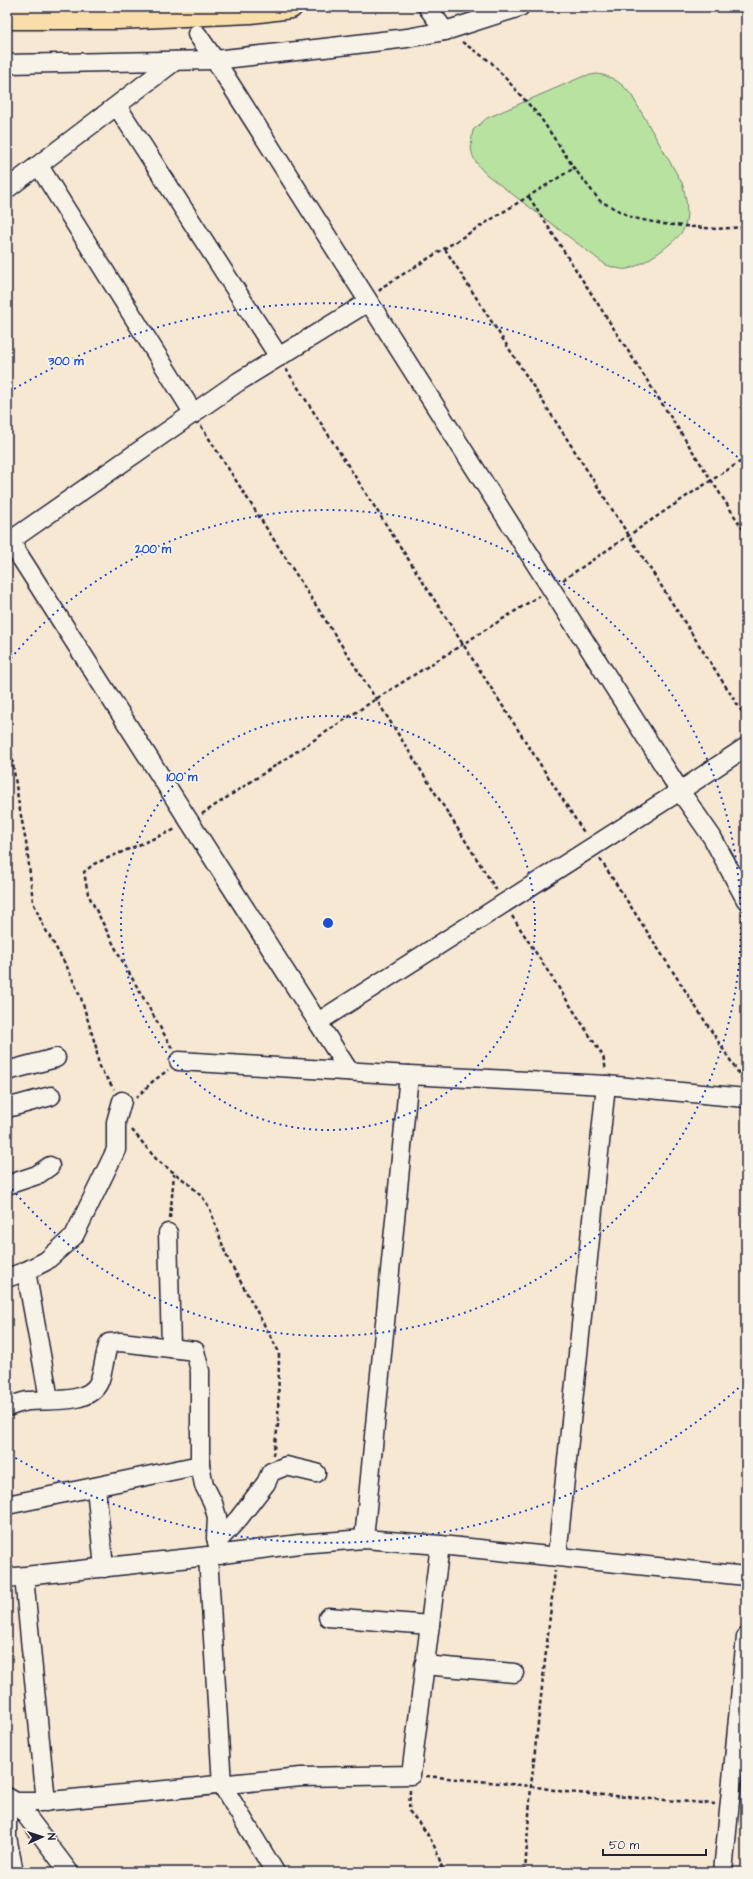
<svg xmlns="http://www.w3.org/2000/svg" width="753" height="1879" font-family="'Architects Daughter',sans-serif">
<rect width="100%" height="100%" fill="#f6e8d3"/>
<filter id="ink" filterUnits="userSpaceOnUse"><feTurbulence type="fractalNoise" baseFrequency=".025" numOctaves="2"/><feDisplacementMap in="SourceGraphic" scale="8" xChannelSelector="R" yChannelSelector="G"/><feConvolveMatrix kernelMatrix="1 2 1 2 8 2 1 2 1" color-interpolation-filters="sRGB"/></filter>
<g filter="url(#ink)">
<path fill="#b8e2a0" stroke="#6d826e" d="M597,74C613,76 623,84 632,96L682,183C686,196 689,212 685,226C682,239 641,267 627,269C620,270 613,267 606,265L487,175C471,159 469,152 473,130L487,118L584,76Z"/>
<g fill="none" stroke-linecap="round" stroke-linejoin="round">
<g stroke="#22223b" stroke-width="21">
<g id="minor">
<path d="M428,8L445,31"/>
<path d="M197,34L215,60L680,791L712,837L746,900"/>
<path d="M7,64L215,60L324,48L407,38L445,31L520,7"/>
<path d="M117,106L279,357"/>
<path d="M39,166L194,414"/>
<path d="M7,189L175,61"/>
<path d="M10,541L349,1071"/>
<path d="M7,543L238,382L368,302"/>
<path d="M318,1022L680,791L746,747"/>
<path d="M179,1061L409,1075L606,1085L746,1098"/>
<path d="M7,1071L56,1058"/>
<path d="M7,1108L51,1096"/>
<path d="M7,1185L37,1175L50,1166"/>
<path d="M168,1233L171,1348"/>
<path d="M26,1271L49,1399"/>
<path d="M7,1278L26,1271L46,1261L74,1236L116,1150V1122L122,1101"/>
<path d="M7,1407C14,1405 21,1402 28,1401C49,1399 89,1405 99,1382C104,1370 104,1356 109,1343L121,1342L195,1351L200,1371V1465"/>
<path d="M96,1487L104,1568"/>
<path d="M7,1505L200,1465L204,1485L213,1503L217,1517L216,1538L219,1547L220,1555"/>
<path d="M364,1539L409,1075"/>
<path d="M217,1542L239,1518L266,1483L271,1472L286,1466L316,1473"/>
<path d="M208,1556L222,1785L275,1872"/>
<path d="M557,1556L606,1085"/>
<path d="M24,1577L46,1802"/>
<path d="M7,1578L208,1556L299,1544L364,1539L440,1545L746,1576"/>
<path d="M328,1617L430,1625"/>
<path d="M424,1665L514,1673"/>
<path d="M7,1797L16,1802H40L301,1777L411,1775L440,1545"/>
<path d="M14,1872L7,1837V1814L16,1802L69,1872"/>
<path d="M723,1872L746,1637"/>
</g>
</g>
<g stroke="#22223b" stroke-width="25">
<path id="highway" d="M7,18H117L251,12L291,7"/>
</g>
<g stroke="#22223b" stroke-width="2.5" stroke-dasharray="4 3" stroke-linecap="butt">
<path d="M462,42L491,62L540,117L574,168L600,201L633,218L663,224L716,229L746,227"/>
<path d="M529,197L746,534"/>
<path d="M445,249L746,718"/>
<path d="M379,291L384,286L574,168"/>
<path d="M286,369L585,834"/>
<path d="M201,426L376,699L497,891"/>
<path d="M563,580L687,496L746,458"/>
<path d="M7,724L19,805L27,848L33,902L43,925L67,967L81,998L96,1047L99,1067L114,1089"/>
<path d="M202,814L376,699L539,596"/>
<path d="M600,859L745,1083"/>
<path d="M512,916L603,1056L606,1070"/>
<path d="M172,1048L120,957L88,894L84,872L94,864L176,829"/>
<path d="M136,1098L152,1082L168,1070"/>
<path d="M132,1130L157,1160L189,1184L203,1198L210,1209L226,1255L279,1352L278,1425L273,1455"/>
<path d="M170,1218L174,1174"/>
<path d="M426,1776L531,1786L565,1792L715,1804"/>
<path d="M410,1790L409,1811C428,1833 436,1844 443,1872"/>
<path d="M525,1872L531,1786L555,1571"/>
</g>
<use href="#minor" stroke="#f7f3e8" stroke-width="18"/>
<use href="#highway" stroke="#f9deab" stroke-width="22"/>
</g>
</g>
<g fill="none" stroke="#1d4ed8" stroke-width="2" stroke-dasharray="2 4">
<circle cx="328" cy="923" r="207"/>
<path d="M7 663A413 413 0 1 1 7 1183"/>
<path d="M743 1384A620 620 0 0 1 9 1454M9 392A620 620 0 0 1 743 462"/>
</g>
<circle cx="328" cy="923" r="6" fill="#1d4ed8" stroke="#f7f3e8" stroke-width="2"/>
<g font-size="12" text-anchor="middle" font-weight="bold" fill="#1d4ed8" stroke="#f7f3e8" stroke-width="4" stroke-linejoin="round" paint-order="stroke">
<text x="66" y="365">300 m</text>
<text x="153" y="553">200 m</text>
<text x="182" y="781">100 m</text>
</g>
<rect width="753" height="1879" fill="none" stroke="#f7f3e8" stroke-width="24"/>
<rect x="12" y="12" width="729" height="1855" fill="none" stroke="#22223b" stroke-width="1.5" filter="url(#ink)"/>
<g transform="translate(42 1837) rotate(87)" stroke="#f7f3e8" stroke-width="3" paint-order="stroke">
<path d="M0-3L7 15L0 10L-7 15Z" fill="#22223b"/>
<text y="-6" font-size="11" font-weight="bold" text-anchor="middle" fill="#22223b">N</text>
</g>
<path d="M603 1849v6h103v-6" fill="none" stroke="#22223b" stroke-width="2"/>
<text x="609" y="1849" font-size="12" fill="#22223b" stroke="#f7f3e8" stroke-width="3" paint-order="stroke">50 m</text>
</svg>
